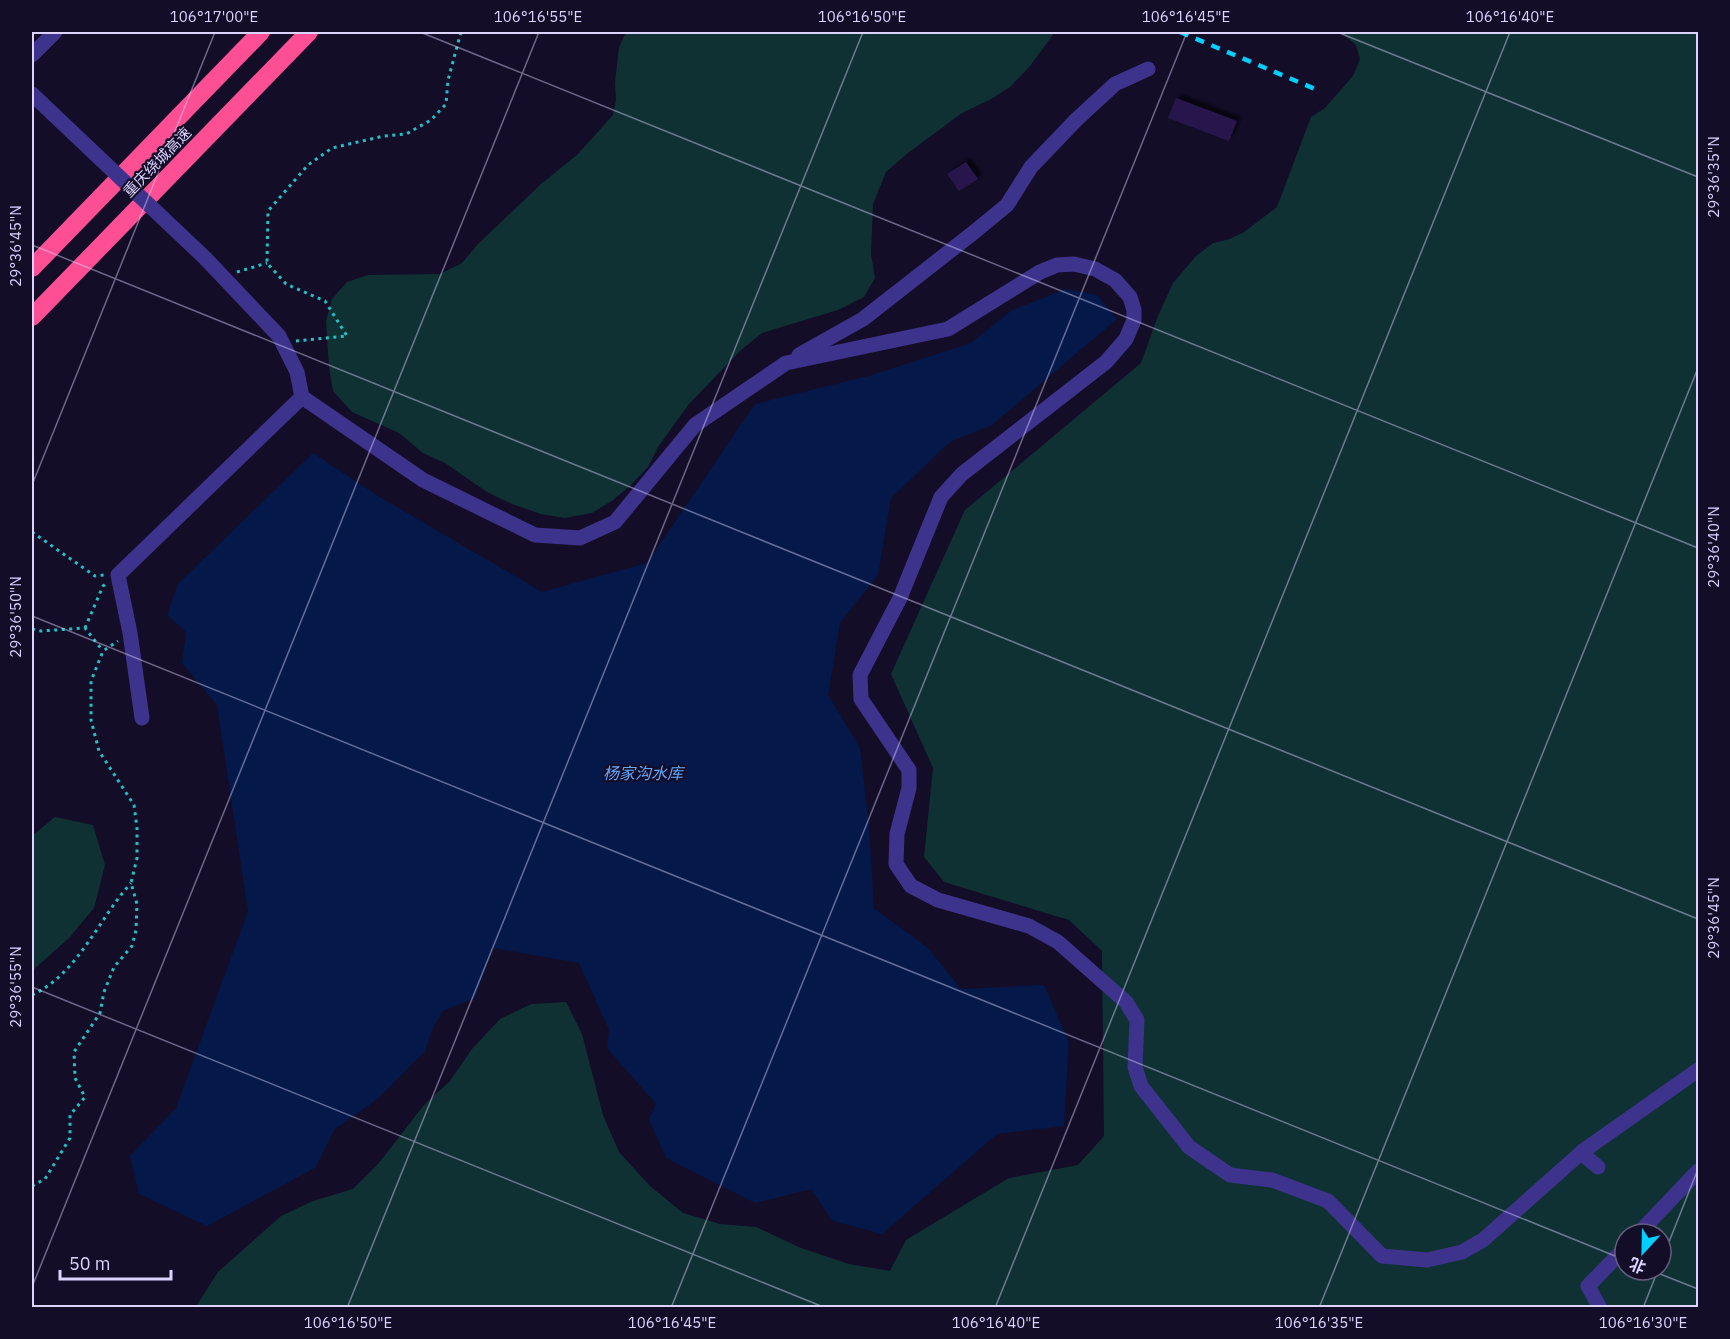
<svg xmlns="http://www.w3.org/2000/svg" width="1730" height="1339" font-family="'IBM Plex Sans','Noto Sans SC',sans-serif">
<defs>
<filter id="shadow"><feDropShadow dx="4.5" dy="-4.5" stdDeviation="1.5" flood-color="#0009"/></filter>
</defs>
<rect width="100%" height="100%" fill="#140d28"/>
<g fill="#0f3133" fill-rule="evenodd">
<path d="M626,32H1055L1030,66L1010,87L991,99L962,113L908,153L886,172L873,204L871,254L875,278L864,297L838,310L762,333L741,350L689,404L658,447L648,467L631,485L613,500L592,513L565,518L541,514L512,504L487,492L445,463L423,453L399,433L352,412L333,391L329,367L326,321L332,299L347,282L368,275L440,274L462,263L478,244L541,184L577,155L613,115L616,100L615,83L619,47Z"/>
<path d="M1340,32H1698V1307L195,1308L218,1272L281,1216L313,1201L353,1189L378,1164L424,1105L450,1081L472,1049L500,1019L531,1004L566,1002L582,1034L603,1115L619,1152L650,1186L683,1213L720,1224L756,1227L801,1248L849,1264L890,1271L906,1240L1009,1178L1078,1165L1104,1136L1102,951L1069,920L944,882L924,857L933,768L891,674L965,510L1141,363L1158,316L1173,283L1196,256L1213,243L1230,239L1244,232L1277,207L1311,117L1325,108L1353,76L1360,59L1356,45ZM1625,1234H1661V1270H1625Z"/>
<path d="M55,817L93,825L105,865L94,908L69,938L32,971V836Z"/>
</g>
<path fill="#041849" d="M1066,289L1097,295L1117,319L992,425L950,442L891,498L878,575L840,623L828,695L860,748L869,825L874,908L928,948L961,989L1044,985L1069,1042L1064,1126L997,1134L882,1234L833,1221L811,1189L755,1203L666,1158L649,1119L656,1104L607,1048L609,1030L579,963L493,948L475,998L443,1011L433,1027L425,1051L379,1098L334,1130L315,1168L207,1226L139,1194L130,1156L176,1108L248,911L217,705L182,663L186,632L167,615L178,584L313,453L378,496L542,592L647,563L755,404L872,375L971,343L1012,310Z"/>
<g fill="#26174b" filter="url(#shadow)">
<path d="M1176,98L1237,121L1229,141L1168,118Z"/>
<path d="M966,162L978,179L959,191L947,174Z"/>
</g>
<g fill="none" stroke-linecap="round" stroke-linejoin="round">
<g stroke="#21c1c5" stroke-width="3" stroke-dasharray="3 4.5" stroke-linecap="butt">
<path d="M237,272L267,263"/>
<path d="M296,341L347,336L325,301L286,284L267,263L268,211L308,165L332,148L384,136L406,134L431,120L446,104L448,80L461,32"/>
<path d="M32,532L95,576L104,575"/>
<path d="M85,628L103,586L107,583"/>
<path d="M32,629L41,631L85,628L103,651"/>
<path d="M32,995C78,974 99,918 131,883"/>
<path d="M32,1186L45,1179L70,1138V1115L85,1097L75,1078L74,1052L100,1013L104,992L114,967L132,946L136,930L137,904L131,883L137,858V828L134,805L99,751L91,720V681L103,651L118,641"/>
</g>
<g stroke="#3e338c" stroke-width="15">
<path d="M32,55L55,32"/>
<path d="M32,94L53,114"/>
<path d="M206,259L279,336L297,372L302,397L423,480L535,535L580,538L615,522L695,425L786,363L948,329L1040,272L1057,265L1074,264L1095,269L1115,280L1130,297L1134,310V320L1126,339L1106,362L962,474L941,497L900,598L860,675L861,699L909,770V788L897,834L896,864L911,886L938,900L1029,926L1058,942L1126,1002L1137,1020L1135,1067L1141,1086L1189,1147L1230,1175L1272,1180L1328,1201L1382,1256L1427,1260L1462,1252L1483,1240L1583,1151L1698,1070"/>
<path d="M799,355L863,319L973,233L1007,205L1031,167L1076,120L1115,84L1148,69"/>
<path d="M142,718L130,633L118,575L302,397"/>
<path d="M1583,1151L1585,1156L1598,1167"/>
<path d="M1638,1234L1698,1171"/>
<path d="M1600,1308L1588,1286L1625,1248"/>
</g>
<g stroke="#ff4f94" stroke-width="18">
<path d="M32,268L261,32"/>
<path d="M32,317L309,32"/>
</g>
<path stroke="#00cfff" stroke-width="4.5" stroke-dasharray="9 8" stroke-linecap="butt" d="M1180,32L1320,91"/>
<path stroke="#3e338c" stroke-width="15" d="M53,114L206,259"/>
</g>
<path fill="none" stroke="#dcd4ff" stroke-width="1.5" stroke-opacity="0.45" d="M420,32L1698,548M1337,32L1698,177M32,245L1698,919M32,485L215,32M32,616L1625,1260M32,987L826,1308M1661,1262L1698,1169M1650,1270L1698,1289M32,1287L539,32M347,1308L863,32M671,1308L1187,32M995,1308L1510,32M1319,1308L1698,368M1643,1308L1658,1270"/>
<g text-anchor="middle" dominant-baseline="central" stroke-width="4.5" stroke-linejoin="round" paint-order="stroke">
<g font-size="15" fill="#dcd4ff" stroke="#140d28">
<text transform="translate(157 162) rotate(-46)">重庆绕城高速</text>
</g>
<g font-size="16" font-style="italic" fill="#62a9ff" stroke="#140d28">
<text x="643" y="773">杨家沟水库</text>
</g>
</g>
<rect width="1730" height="1339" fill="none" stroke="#140d28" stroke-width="66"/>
<g transform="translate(1643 1252) rotate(202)"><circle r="28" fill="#140d28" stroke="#645d7e" stroke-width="1.5"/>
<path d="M0-4.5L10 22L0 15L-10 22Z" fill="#00cfff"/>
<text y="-9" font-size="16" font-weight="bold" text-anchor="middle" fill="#dcd4ff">北</text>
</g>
<path d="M60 1270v9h111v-9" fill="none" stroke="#dcd4ff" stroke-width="3"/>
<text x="69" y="1270" font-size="18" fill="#dcd4ff" stroke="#140d28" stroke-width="4.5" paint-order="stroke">50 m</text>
<rect x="33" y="33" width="1664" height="1273" fill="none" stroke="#dcd4ff" stroke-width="2"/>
<g font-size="15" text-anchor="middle" fill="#dcd4ff">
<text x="214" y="22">106°17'00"E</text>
<text x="538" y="22">106°16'55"E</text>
<text x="862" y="22">106°16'50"E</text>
<text x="1186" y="22">106°16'45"E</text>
<text x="1510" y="22">106°16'40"E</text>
<text transform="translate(1714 177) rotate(-90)" y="5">29°36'35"N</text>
<text transform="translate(16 246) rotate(-90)" y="5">29°36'45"N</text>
<text transform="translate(1714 547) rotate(-90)" y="5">29°36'40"N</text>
<text transform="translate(16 617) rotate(-90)" y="5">29°36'50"N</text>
<text transform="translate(1714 918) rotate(-90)" y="5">29°36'45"N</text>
<text transform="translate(16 987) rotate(-90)" y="5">29°36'55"N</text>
<text x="348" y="1328">106°16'50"E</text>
<text x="672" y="1328">106°16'45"E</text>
<text x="996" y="1328">106°16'40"E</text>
<text x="1319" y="1328">106°16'35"E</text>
<text x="1643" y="1328">106°16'30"E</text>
</g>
</svg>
